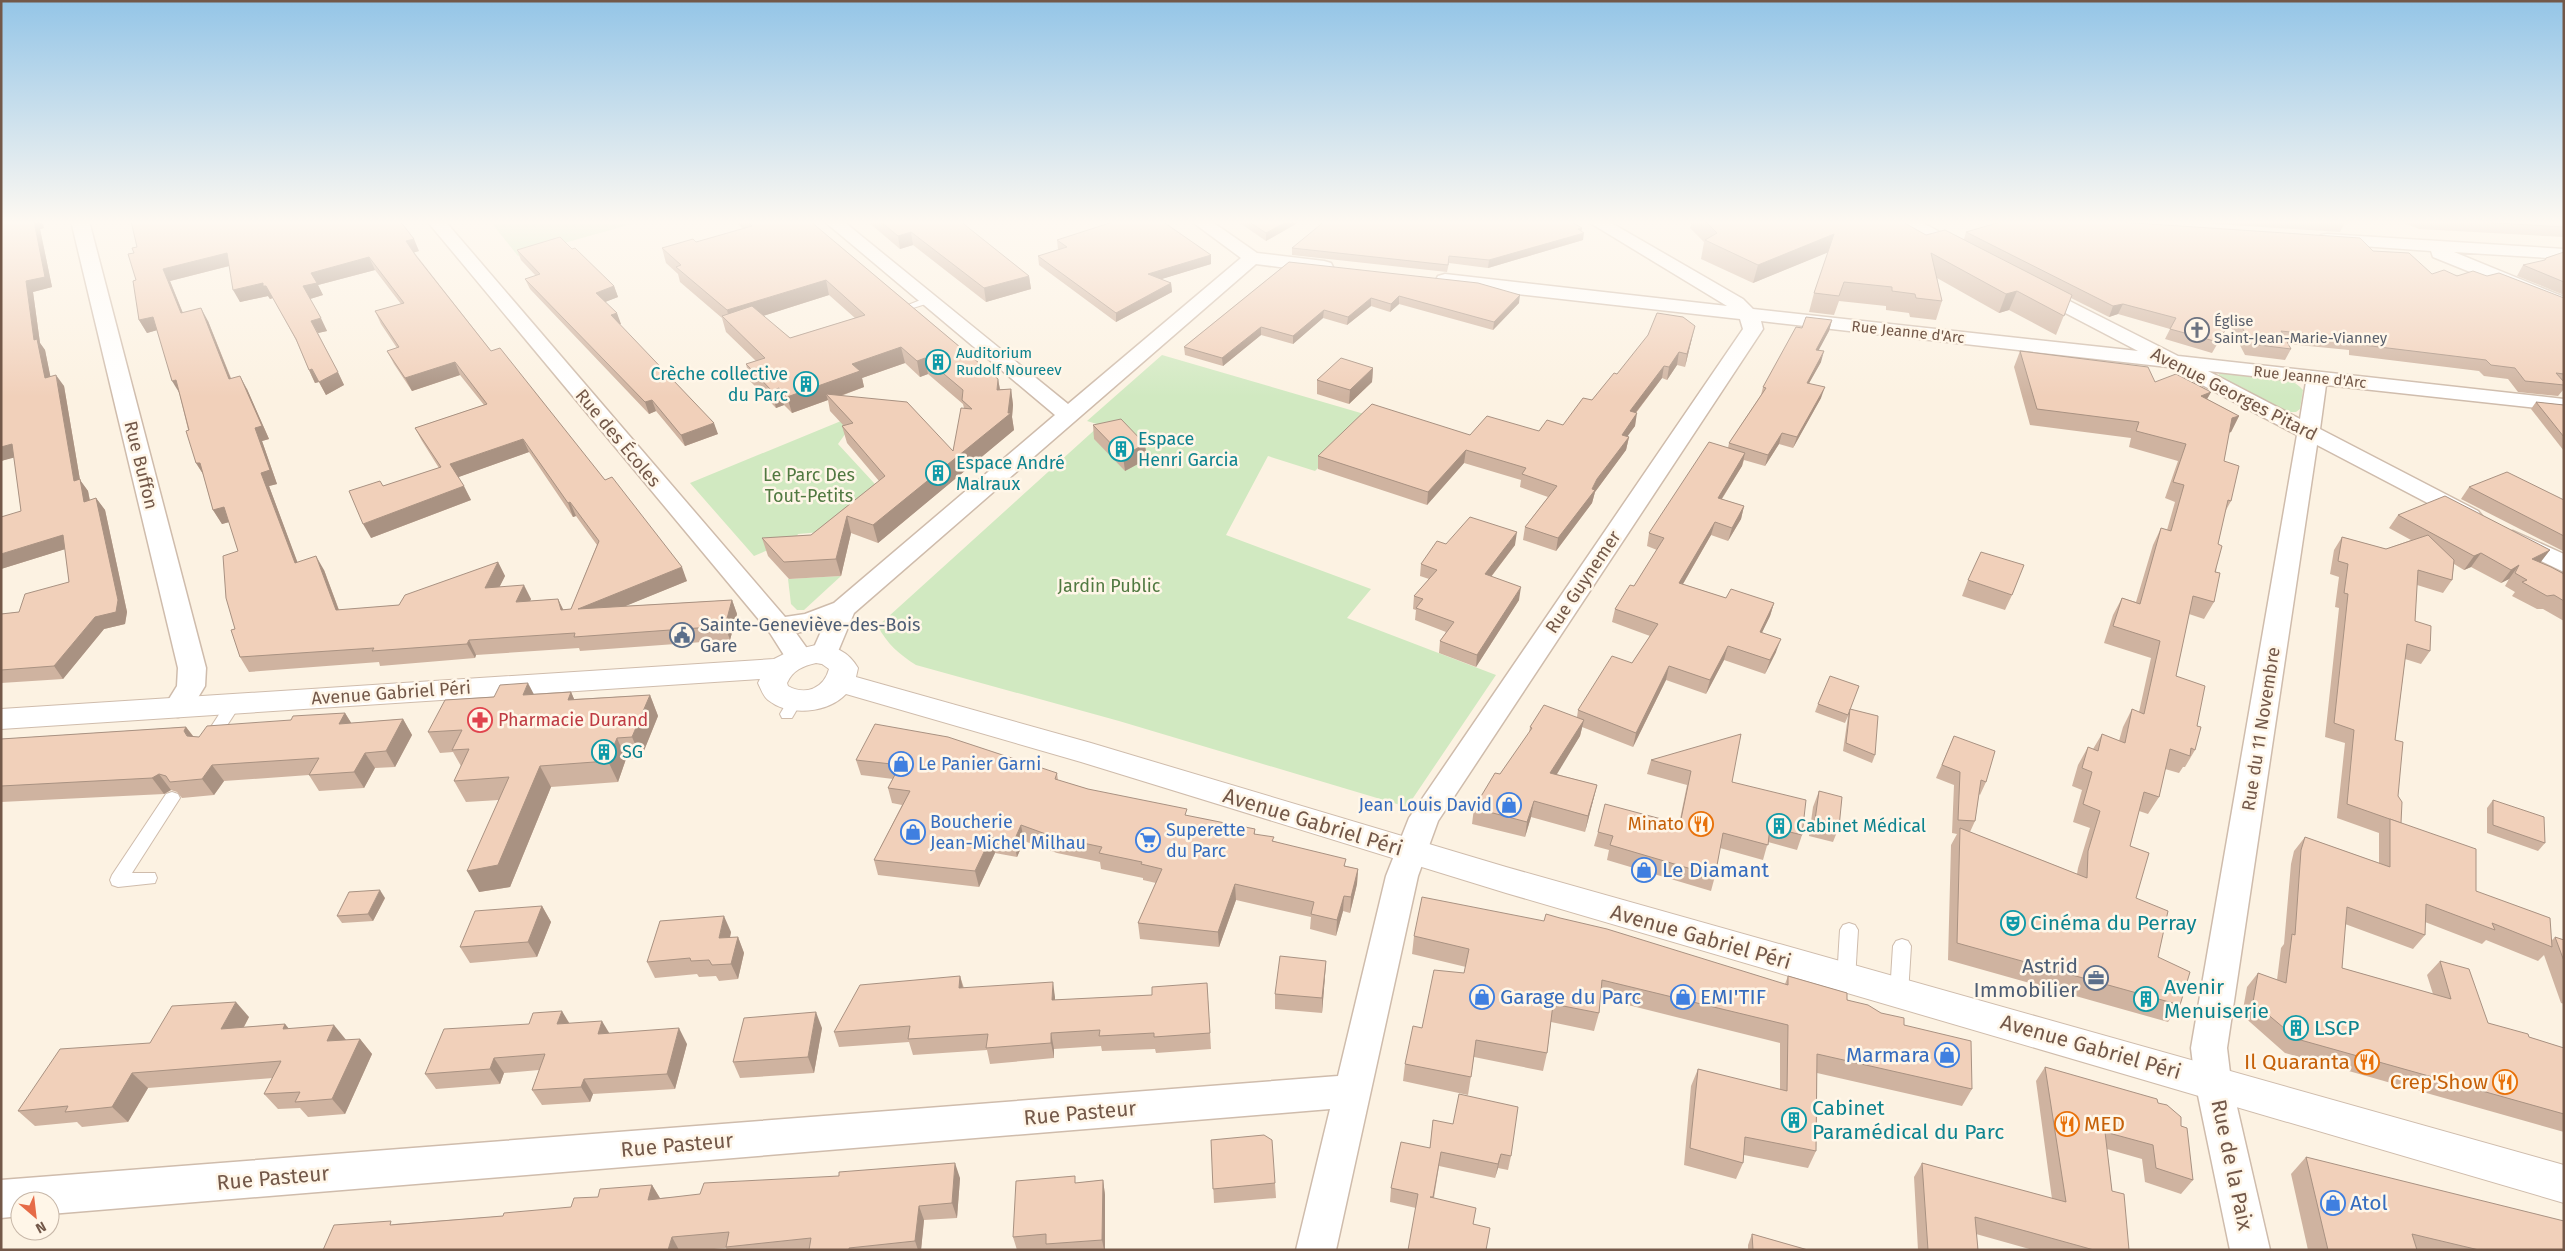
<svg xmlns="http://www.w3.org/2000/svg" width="2565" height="1251" font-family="'Fira Sans',sans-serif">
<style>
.green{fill:#d1e9c1}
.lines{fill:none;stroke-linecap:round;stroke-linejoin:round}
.service-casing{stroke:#cfbcac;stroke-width:2}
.minor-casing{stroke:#cfbcac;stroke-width:3}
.tertiary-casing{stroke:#cfbcac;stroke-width:2}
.service{fill:#fff;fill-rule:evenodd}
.minor{fill:#fff;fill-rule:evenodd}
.tertiary{fill:#fff;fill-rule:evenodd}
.wall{fill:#cfb3a0;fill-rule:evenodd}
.shaded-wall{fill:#a99282}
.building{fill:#f1d0ba;stroke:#a99282;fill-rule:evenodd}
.labels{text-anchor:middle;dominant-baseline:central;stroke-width:5;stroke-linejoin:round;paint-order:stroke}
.far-worship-label{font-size:15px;fill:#5b616d;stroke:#fff6e8;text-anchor:start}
.far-street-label{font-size:15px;fill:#735849;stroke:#fff6e8}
.far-culture-label{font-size:15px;fill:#0d838f;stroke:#fff6e8;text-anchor:start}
.culture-label{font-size:18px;fill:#0d838f;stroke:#fff6e8;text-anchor:start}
.street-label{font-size:18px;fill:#735849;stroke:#fff6e8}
.park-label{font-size:18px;fill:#517941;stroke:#fff6e8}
.service-label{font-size:18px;fill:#4e5e75;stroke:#fff6e8;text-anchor:start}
.health-label{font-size:18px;fill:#be3a42;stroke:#fff6e8;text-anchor:start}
.shop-label{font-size:18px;fill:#366cbe;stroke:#fff6e8;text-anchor:start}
.food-label{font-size:18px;fill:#c56008;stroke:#fff6e8;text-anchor:end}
.near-street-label{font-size:21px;fill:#735849;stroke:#fff6e8}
.near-shop-label{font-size:21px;fill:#366cbe;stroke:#fff6e8;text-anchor:start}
.near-culture-label{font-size:21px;fill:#0d838f;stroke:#fff6e8;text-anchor:start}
.near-service-label{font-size:21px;fill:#4e5e75;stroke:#fff6e8;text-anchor:end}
.near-food-label{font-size:21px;fill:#c56008;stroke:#fff6e8;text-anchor:end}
</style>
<rect width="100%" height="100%" fill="#fcf2e2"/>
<g class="green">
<path d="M490 221H639V222L518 256Z"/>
<path d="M1162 355 1371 416 1315 471 1268 456 1226 535 1371 589 1347 618 1496 675 1407 807 1119 721 916 665C900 655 886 643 878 626L1100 425 1087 421Z"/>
<path d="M2227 372C2249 375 2288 372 2303 390L2300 409 2296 412H2284L2218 378 2219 374Z"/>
<path d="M841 421 848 430 838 444 886 496 843 530 798 534 796 538 754 556 690 483Z"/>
<path d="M841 576 804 610H797L791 604 788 579Z"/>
</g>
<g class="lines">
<defs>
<g id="service">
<path d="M928 297 933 300 932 302 913 308 908 305Z"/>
<path d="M795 696 800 697 802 701 792 718H782L780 714 790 697Z"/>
<path d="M234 698 239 699 241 703 239 707 215 744H205L202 740 205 736 229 699Z"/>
<path d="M172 792 178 794 180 798 132 873H155L157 878 155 883 118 887 112 885 110 880 112 875 166 794Z"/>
<path d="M1849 923 1855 925 1858 930 1855 979 1852 984 1846 987 1840 984 1837 979 1840 930 1843 925Z"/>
<path d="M1902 939 1908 941 1911 946 1908 994 1905 999 1899 1002 1893 999 1890 994 1893 946 1896 941Z"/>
</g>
<g id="minor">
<path d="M71 221H89L206 668 205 686 188 714 178 717 168 714 164 707 177 686 178 668Z"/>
<path d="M427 221H445L785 617 805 614 834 603 1055 415 824 221H843L1068 404 1241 258 1191 221H1211L1257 253 1324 261 1331 263 1333 267 1331 271 1324 273 1256 264 854 613 834 661 824 664 814 661 812 658 809 663 799 666 789 663 770 633ZM823 627 811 654 796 633Z"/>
<path d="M1587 221H1608L1743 299 1753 309 2138 351 2029 294 2027 290 2029 286 2036 284 2178 356 2564 399V411L2326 385 2320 429 2478 511 2482 516 2478 521 2470 523 2462 521 2317 445 2227 1048 2231 1081 2270 1250H2230L2195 1081 2191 1048 2297 435 2168 367 1761 321 1763 329 1438 821 1418 876 1336 1250H1296L1330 1109 50 1214V1201H20V1216L1 1218V1180L1338 1076 1386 876 1409 818 1743 329 1740 319 1445 286 1438 284 1436 280 1438 276 1445 274 1727 306ZM2208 371 2306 382 2300 419Z"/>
<path d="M1897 221H1919L1968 247 1971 251 1968 255H1956Z"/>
<path d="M2327 234 2564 249V259L2454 252 2564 297V310L2433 257 2431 251 2321 243 2318 239 2321 235Z"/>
<path d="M2513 531 2564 554V572L2504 543 2501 538 2504 533Z"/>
</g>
<path id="tertiary" d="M816 645C835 646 848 651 858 668L856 677 1091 743 1506 867 2564 1165V1203L1506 893 1081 762 846 694C828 713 789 717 768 700 763 696 761 689 758 683L760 679 1 729V709L774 659 790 651ZM816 663 822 664 829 669C824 688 806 696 788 686L787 683C793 670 803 666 816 663Z"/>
</defs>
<use href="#service" class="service-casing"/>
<use href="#minor" class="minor-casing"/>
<use href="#tertiary" class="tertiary-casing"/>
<use href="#service" class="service"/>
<use href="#minor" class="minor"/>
<use href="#tertiary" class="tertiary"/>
</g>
<g class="wall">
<path d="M1 221 44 228 40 229 52 287 33 292 40 343 45 350 50 376 64 386 80 480 88 491 90 500 96 498 105 510 127 612 125 624 104 629 63 679 1 683V614L19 612 69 582 65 549 1 569 21 511 14 457 1 461Z"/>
<path d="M735 221H810L998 379 1000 389H1011L1013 405 1012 417 1014 430 878 543 851 533 841 576 789 579 768 556 762 538 811 535 879 481 847 443 842 426H844L830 411 828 400 792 413 784 405 776 408 750 381 746 364 756 361 726 332 722 318 680 282 678 274 666 263 662 248 696 242 743 229ZM829 295 855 318 790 338 763 316ZM905 363 920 377 928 374 963 404 964 408 953 451 841 396 864 387 862 378Z"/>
<path d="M867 221H960L1029 276 1031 289 986 302 913 245 900 249Z"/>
<path d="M1237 221H1301L1266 241Z"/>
<path d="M1692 221H1901L1926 235 1964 239 1966 232 2373 251 2432 274 2487 276 2564 298V389L2558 396 2518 392 2508 379 2484 376 2479 371 2349 355V350L2288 344 2291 349 2285 360 2245 355 2229 324 2212 353 2165 339 2170 329 2118 314 2109 317 2071 298 2056 335 2009 310 1999 313 1937 278 1942 301 1936 320 1910 317 1909 313 1886 310V306L1839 301 1834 315 1809 312 1814 293 1828 252 1753 283 1701 259 1704 242 1690 228Z"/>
<path d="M2170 221H2344L2345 222 2340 232Z"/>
<path d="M2399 221H2564V237L2419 229Z"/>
<path d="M1582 228 1581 231 1583 240 1488 268 1449 263 1447 272 1292 255V248Z"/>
<path d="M1057 240 1211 255V264L1161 279 1171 283 1172 292 1116 322 1039 265 1038 256 1059 250 1058 249Z"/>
<path d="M137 247 419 251 414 252 491 351 605 480 687 581 625 606 732 600 737 614 730 640 580 651 579 648 476 655 475 658 380 666 379 662 249 672 240 657 235 629 238 551 229 522 222 524 213 510 203 474 196 463 179 392 157 330 147 333 139 320 134 253ZM229 266 240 302 268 296 270 299 273 298 297 342 309 370 315 383 319 382 326 395 344 385 318 333 327 331 310 299 323 295 318 285 375 270 401 304 375 311 381 324 397 348 387 351 394 364 412 391 460 375 484 405 415 428 422 441 439 468 383 486 371 538 471 500 458 477 529 452 573 517 576 516 597 545 571 609 563 610 558 599 530 601 531 599 499 587 505 576 498 562 399 605 339 610 324 570 297 562 269 486 277 484 262 441 269 439 247 389 231 378 208 321 183 313 170 281Z"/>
<path d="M572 249 614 286 618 297 605 302 621 324H619L718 434 685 446 656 411 649 414 530 289 525 279 536 276 521 260 517 250Z"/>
<path d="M2564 252V295L2517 276 2523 265 2544 261 2546 258Z"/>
<path d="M1289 262 1519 303 1493 330 1399 304 1390 312 1371 306 1347 325 1323 318 1293 344 1261 335 1223 366 1185 355 1184 347Z"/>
<path d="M1832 320 1829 331 1818 350 1821 362 1809 383 1821 398 1793 448 1779 444 1765 466 1744 460 1742 466 1722 499 1744 506 1741 519 1728 541 1711 535 1683 584 1726 598 1774 603 1770 616 1762 632 1776 652 1765 674 1724 660 1706 694 1666 680 1633 747 1582 727 1580 736 1556 774 1597 785 1585 832 1531 817 1525 837 1472 824 1474 808 1500 774 1529 733 1530 727 1577 717 1578 710 1632 663 1650 636 1612 622 1615 609 1634 586 1657 550 1647 546 1649 533 1728 448 1729 443 1761 395 1763 387 1802 328Z"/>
<path d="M1692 338 1685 367 1677 365 1667 380 1662 378 1636 413 1635 426 1627 436 1629 437 1626 450 1595 492 1592 503 1556 551 1523 540 1525 527 1548 497 1520 487 1521 480 1464 463 1427 505 1318 469V456L1470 435 1539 431 1563 425 1592 400 1617 374Z"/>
<path d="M2020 351 2155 382 2211 392 2207 399 2239 416 2231 432 2229 433 2224 461 2231 501 2225 512 2218 544 2214 602 2204 619 2189 614 2176 676 2197 726 2195 750 2185 767H2183L2179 773 2165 769 2159 797 2148 814 2139 811 2130 846 2136 898 2158 957 2180 1005 2168 1022 1948 960 1951 845 1957 834 1952 833 1954 785 1936 778 1954 736 1986 782 1980 795 1979 794 1975 821 1970 832 2077 874 2078 868 2090 828 2073 822 2082 790 2072 786 2078 765 2088 747 2093 749 2102 734 2119 741 2123 727 2132 709 2139 712 2151 658 2104 643 2113 615 2122 598 2136 602 2153 545 2161 528 2167 530 2175 502 2165 498 2178 461 2129 447 2131 438 2030 425 2014 367Z"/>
<path d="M1373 368 1372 382 1349 404 1317 394V380Z"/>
<path d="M2536 402 2564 405V451L2531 409Z"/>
<path d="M1093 425 1147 459 1125 471 1094 439Z"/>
<path d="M2469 487 2564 500V551H2563L2461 499Z"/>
<path d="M2398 515 2550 550 2540 562 2564 574V621L2543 609H2537L2512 596 2515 592 2505 586 2509 579 2501 583 2471 567 2464 570 2454 564 2452 580 2443 593 2417 585 2415 621 2430 651 2421 664 2405 659 2395 740 2398 796 2401 823 2476 891 2552 940 2555 937 2564 940V1004L2561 1003 2544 955 2538 961 2486 940 2482 944 2425 922V935L2413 949 2345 924 2342 968 2433 994 2427 975 2440 961 2488 1023 2529 1037 2564 1048V1132L2285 1053 2242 1015 2247 987 2258 973 2277 980 2281 948 2284 944 2291 864 2294 851 2305 837 2379 863V833L2337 818 2345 743 2325 737 2339 608 2335 607 2339 577 2330 574 2334 550 2342 537 2386 549 2411 540 2389 528Z"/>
<path d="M1446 544 1515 545 1491 577 1519 600 1476 667 1439 653 1440 641 1446 632 1415 620 1416 610 1413 609 1414 596 1429 579 1420 576 1421 564Z"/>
<path d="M1968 580 2012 595 2005 610 1962 596Z"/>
<path d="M571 692 574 699 650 695 658 716 641 758 626 759 618 782 551 787 510 887 479 892 499 800 466 802 454 781 461 766 453 752 440 753 428 732 534 695Z"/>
<path d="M1818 704 1850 709 1875 755 1872 763 1843 751 1848 716 1845 723 1815 712Z"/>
<path d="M345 713 351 723 403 719 412 735 395 767 375 768 364 788 319 791 309 775 224 781 214 795 182 798 177 792 171 790 164 794 1 802V739L186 727 194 737H199L291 720Z"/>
<path d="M856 760 1057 773 1058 780 1088 789 1188 816 1255 829V834L1274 841 1346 866 1358 869 1357 884 1350 913 1343 911 1336 936 1310 929 1311 917 1236 900 1219 947 1140 939 1138 923 1156 883 1143 880V878L1101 869 1100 862 1057 853 1024 841 1017 857 995 853 979 887 878 875 874 860 902 805 892 803 888 788 893 779 861 775Z"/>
<path d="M1651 760 1732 782 1802 835 1797 850 1768 842 1763 860 1720 848 1715 876 1711 891 1607 860 1609 850 1594 846 1598 832 1679 824 1687 785 1647 774Z"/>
<path d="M1819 791 1839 827 1833 842 1809 836 1813 807Z"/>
<path d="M2493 800 2545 843 2538 851 2487 833V808Z"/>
<path d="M385 898 373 921 342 923 337 916Z"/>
<path d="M542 906 551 922 537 957 470 963 460 947Z"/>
<path d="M731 932 730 938 738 937 744 953 738 979 719 981 716 976 699 977 697 974 655 978 647 962Z"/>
<path d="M1414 936 1785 984 1788 976 1881 1013 1904 1025 1972 1089 1962 1106 1817 1073 1816 1151 1808 1168 1744 1155 1743 1163 1736 1179 1684 1165 1691 1086 1698 1069 1780 1090V1043L1600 998 1599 1013 1594 1031 1551 1022 1547 1053 1543 1071 1474 1057 1468 1095 1403 1081 1405 1064 1422 1028 1464 973 1466 967 1412 954Z"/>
<path d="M1326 961 1325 976 1322 1013 1275 1009V994Z"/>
<path d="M960 976 964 988 1055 997V1000L1152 995 1207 983 1211 1049 1156 1053 1155 1049 1102 1051 1101 1046 1054 1049V1058L990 1064 987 1050 913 1055 909 1042 839 1047 834 1032Z"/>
<path d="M249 1017 244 1027 285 1024 289 1029 346 1040 360 1039 372 1054 345 1114 308 1117 300 1108 278 1109 264 1094 273 1078 148 1088 128 1122 82 1127 77 1122 35 1126 18 1111 150 1043Z"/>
<path d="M569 1023 609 1033 687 1044 675 1089 593 1094 590 1102 542 1105 532 1090 539 1070 504 1073 500 1084 436 1089 425 1074Z"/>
<path d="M822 1028 814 1073 740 1078 733 1062Z"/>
<path d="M2045 1067 2158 1103 2181 1126 2193 1180 2181 1194 2145 1182 2142 1159 2107 1149 2112 1191 2129 1250H2033L1976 1234 1978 1250H1918L1914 1177 1922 1163 2052 1199 2036 1081Z"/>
<path d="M1433 1120 1511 1156 1508 1170 1498 1168 1495 1178 1439 1166 1434 1198 1473 1224 1416 1208 1390 1202 1391 1188 1430 1148Z"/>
<path d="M1211 1140 1275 1183 1276 1198 1214 1203Z"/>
<path d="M2306 1157 2564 1250H2308L2291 1174Z"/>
<path d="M960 1178 957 1218 924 1220 921 1250H727L726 1248 702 1250H323L394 1224 503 1216 571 1207 598 1197 652 1185 660 1198Z"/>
<path d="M1103 1180 1105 1195V1250H1047V1249L1032 1250H1017L1013 1237 1076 1183Z"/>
<path d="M1752 1234 1808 1250H1748V1245Z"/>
</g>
<g class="shaded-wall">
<path d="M34 221H42L44 228 40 229 52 287 33 292 40 343 45 350 53 389 45 378 34 340 26 281Z"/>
<path d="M1288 221H1301L1266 241V233Z"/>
<path d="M1582 228 1581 234 1584 233 1583 240 1488 268 1489 260Z"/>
<path d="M911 232 913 245 900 249 898 236Z"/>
<path d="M1834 234 1829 252 1753 283 1758 265Z"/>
<path d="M414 239 419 251 412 253 406 241Z"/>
<path d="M227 253 233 265 170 281 188 326 181 313 163 269Z"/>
<path d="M1211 255V264L1149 283 1148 274Z"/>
<path d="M369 257 375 270 318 285 323 295 310 299 303 286 311 273Z"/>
<path d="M1029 276 1031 289 986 302 984 288Z"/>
<path d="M826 280 829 295 731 326 727 310Z"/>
<path d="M263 283 266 286 273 298 270 299 268 296 240 302 233 290Z"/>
<path d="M1171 283 1172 292 1116 322V313Z"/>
<path d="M614 286 618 297 600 304 596 293Z"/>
<path d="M2017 291 2009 310 1999 313 2006 294Z"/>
<path d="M1520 295 1519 303 1493 330 1494 322Z"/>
<path d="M1399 296V304L1390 312 1391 304Z"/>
<path d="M1371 298V306L1347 325 1348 317Z"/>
<path d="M2123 304 2118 314 2109 317 2113 306Z"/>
<path d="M201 308 208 321 236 392 229 379Z"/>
<path d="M1324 310 1323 318 1293 344V336Z"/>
<path d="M617 313 621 324 614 326 611 315Z"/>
<path d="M153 317 161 329 147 333 139 320Z"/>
<path d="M321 318 327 331 318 333 311 321Z"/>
<path d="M1832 320 1829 331 1813 361 1816 350Z"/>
<path d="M1695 326 1692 338 1685 367 1687 354Z"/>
<path d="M1261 327V335L1223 366 1222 358Z"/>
<path d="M901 347 905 363 862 378 864 387 831 399 826 394 828 400 792 413 787 397 852 364Z"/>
<path d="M1824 351 1821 362 1803 394 1807 383Z"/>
<path d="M1679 352 1677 365 1667 380 1669 367Z"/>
<path d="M925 358 928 374 920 377 917 361Z"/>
<path d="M455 362 460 375 412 391 405 378Z"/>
<path d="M1664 366 1662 378 1627 424 1630 411Z"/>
<path d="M1373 368 1372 382 1349 404 1350 390Z"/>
<path d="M312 369 319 382 315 383 309 370Z"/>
<path d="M338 372 344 385 326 395 319 382Z"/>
<path d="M56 375 64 386 80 480 88 491 92 514 84 502 74 481Z"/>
<path d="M240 376 247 389 269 439 262 441 277 484 269 486 303 577 295 563 261 473 255 428Z"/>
<path d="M998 379 1001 396 997 390Z"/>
<path d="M176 380 180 394 172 381Z"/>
<path d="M1825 387 1821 398 1793 448 1797 437Z"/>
<path d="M779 388 784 405 776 408 772 391Z"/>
<path d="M1011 389 1013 405 1012 417 1014 430 878 543 873 525 1008 413Z"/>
<path d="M2211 392 2202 408 2201 396Z"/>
<path d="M652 400 656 411 649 414 645 402Z"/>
<path d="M1637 413 1635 426 1619 448 1622 435Z"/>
<path d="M2239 416 2231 432 2224 434 2232 418Z"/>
<path d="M714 423 718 434 685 446 681 435Z"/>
<path d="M1782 433 1779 444 1765 466 1768 455Z"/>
<path d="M1629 437 1626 450 1595 492 1592 503 1556 551 1558 538 1592 489 1597 479Z"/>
<path d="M523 439 529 452 456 478 450 464Z"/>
<path d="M12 444 20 456 1 461V447Z"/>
<path d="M1145 444 1147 459 1125 471 1123 456Z"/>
<path d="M1466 450 1464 463 1427 505 1428 492Z"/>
<path d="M1745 453 1742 466 1714 511 1718 498Z"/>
<path d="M196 463H200L205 477Z"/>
<path d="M464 486 471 500 371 538 363 524Z"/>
<path d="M96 498 105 510 127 612 125 624 104 629 63 679 54 666 95 617Z"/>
<path d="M570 502 576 516 573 517 568 503Z"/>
<path d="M1744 506 1741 519 1728 541 1732 528Z"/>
<path d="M224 507 233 521 222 524 213 510Z"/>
<path d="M847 516 851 533 841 576 836 559Z"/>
<path d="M1715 522 1711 535 1676 596 1679 583Z"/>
<path d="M1517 532 1515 545 1483 587 1485 574Z"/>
<path d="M63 535 72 547 1 569V554Z"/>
<path d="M2550 550 2540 563 2532 559Z"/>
<path d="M2481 553 2471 567 2464 570 2474 556Z"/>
<path d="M316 556 324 570 344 624 336 610Z"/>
<path d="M498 562 505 576 492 602 485 588Z"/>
<path d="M2519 565 2509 579 2501 583 2511 570Z"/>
<path d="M682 567 687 581 584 623 578 609Z"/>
<path d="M524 585 531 599 523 616 516 602Z"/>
<path d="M1521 587 1519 600 1476 667 1477 655Z"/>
<path d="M558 599 565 613 561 610Z"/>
<path d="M732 600 737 614 730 640 725 626Z"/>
<path d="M1774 603 1770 616 1756 645 1760 632Z"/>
<path d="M1781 639 1776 652 1765 674 1770 660Z"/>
<path d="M469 640 476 655 475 658 467 644Z"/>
<path d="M1728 646 1724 660 1706 694 1710 680Z"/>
<path d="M1669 666 1666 680 1633 747 1636 733Z"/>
<path d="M528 683 539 704 523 695Z"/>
<path d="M571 692 580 713 568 700Z"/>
<path d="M650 695 658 716 641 758 632 737Z"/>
<path d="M345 713 355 729 339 724Z"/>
<path d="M403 719 412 735 395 767 386 751Z"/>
<path d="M1584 720 1580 736 1548 789 1550 773Z"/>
<path d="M186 727 198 743 195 747 184 731Z"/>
<path d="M617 738 626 759 618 782 608 761Z"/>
<path d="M365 753 375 768 364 788 354 772Z"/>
<path d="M212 765 224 781 214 795 202 779Z"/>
<path d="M540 766 551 787 510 887 479 892 467 871Z"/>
<path d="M159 774 171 790 164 794 152 778Z"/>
<path d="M1597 785 1593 801 1585 832 1588 816Z"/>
<path d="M1534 801 1531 817 1525 837 1527 822Z"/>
<path d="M1021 825 1024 841 1017 857 1014 841Z"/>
<path d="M991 837 995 853 979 887 975 871Z"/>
<path d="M1358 869 1357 884 1350 913 1351 897Z"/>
<path d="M1235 884 1236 900 1219 947 1218 932Z"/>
<path d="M380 890 385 898 373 921 368 914Z"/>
<path d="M1344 896 1343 911 1336 936 1337 920Z"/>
<path d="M542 906 551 922 537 957 528 942Z"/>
<path d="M724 916 731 932 726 954 719 938Z"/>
<path d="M738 937 744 953 738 979 731 964Z"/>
<path d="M1326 961 1325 976 1322 1013V998Z"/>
<path d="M960 976 964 992 959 988Z"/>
<path d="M1053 982 1055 997V1015L1052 1000Z"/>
<path d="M236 1002 249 1017 234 1045 221 1029Z"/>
<path d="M562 1011 571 1026 557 1024Z"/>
<path d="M816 1012 822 1028 814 1073 808 1057Z"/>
<path d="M602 1021 611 1036 598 1034Z"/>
<path d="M285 1024 298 1040 283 1029Z"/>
<path d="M334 1025 347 1041H327Z"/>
<path d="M679 1028 687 1044 675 1089 667 1074Z"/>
<path d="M1051 1033 1054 1049V1058L1051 1043Z"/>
<path d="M360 1039 372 1054 345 1114 332 1099Z"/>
<path d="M494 1058 504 1073 500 1084 490 1069Z"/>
<path d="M132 1073 148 1088 128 1122 112 1107Z"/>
<path d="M584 1079 593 1094 590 1102 581 1087Z"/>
<path d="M1501 1154 1498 1168 1495 1178 1498 1164Z"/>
<path d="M955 1163 960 1178 957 1218 952 1203Z"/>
<path d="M1103 1180 1105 1195V1250H1104L1102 1240Z"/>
<path d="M652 1185 661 1200H648Z"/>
<path d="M919 1206 924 1220 921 1250H918L915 1241Z"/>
<path d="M672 1237 679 1250H668Z"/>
</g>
<g class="building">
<path d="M1 221H34L45 277 26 281 34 340 37 339 45 378 56 375 74 481 80 479 84 502 96 498 118 600 116 612 95 617 54 666 1 670V614L19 612 25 594 69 582 63 535 1 554V517L21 511 12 444 1 447Z"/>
<path d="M131 221H400L414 239 406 241 416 256 491 351 500 348 605 480 612 477 682 567 578 609 732 600 725 626 574 637 575 633 469 640 467 644 372 651 374 648 240 657 231 630 235 629 226 598 223 556 238 551 224 507 213 510 200 463H196L186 431 189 430 176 380 172 381 153 317 139 320 133 281 136 280 128 254 134 253 132 248 137 247ZM227 253 233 290 263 283V286H266L296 339 309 370 312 369 319 382 338 372 311 321 321 318 303 286 317 283 311 273 369 257 404 303 375 311 399 347 387 351 405 378 455 362 487 404 415 428 441 467 383 486 380 481 349 491 363 524 464 486 450 464 523 439 568 503 570 502 599 541 571 609 561 610 558 599 516 602 524 585 485 588 498 562 405 595 399 605 336 610 316 556 295 563 261 473 270 470 255 428 262 426 240 376 229 379 201 308 181 313 163 269Z"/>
<path d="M747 221H810L998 379 997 390 1011 389 1008 413H1011L873 525 847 516 836 559 784 562 762 538 811 535 885 476 842 426 853 423 826 394 907 402 953 451 961 408 972 409 962 400 963 390 925 358 917 361 901 347 852 364 860 371 787 397 779 388 772 391 746 364 765 358 722 316 752 306 790 338 865 315 826 280 727 310 676 267 681 265 662 248 693 239 696 242 752 226Z"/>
<path d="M880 221H960L1029 276 984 288 911 232 898 236Z"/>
<path d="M1116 221H1162L1211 255 1148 274 1171 283 1116 313 1038 256 1067 247 1057 240Z"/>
<path d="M1248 221H1288L1266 233Z"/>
<path d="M1325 221H1570L1582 228 1578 229 1584 233 1489 260 1449 256 1448 265 1292 248Z"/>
<path d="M1705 221H1901L1926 235 1945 230 2072 295 2064 316 2017 291 2006 294 1931 253 1942 301 1916 298 1915 294 1892 291V287L1844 282 1839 296 1814 293 1834 234 1758 265 1705 240 1717 233Z"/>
<path d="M2004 221H2105L2360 238 2373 251 2409 253 2432 274 2444 270 2457 276 2473 271 2487 276 2499 273 2564 298V374L2556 373 2564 382V385L2525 381 2515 368 2491 365 2486 360 2355 344V339L2281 331 2291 349 2251 344 2235 314 2218 342 2170 329 2176 318 2123 304 2113 306 1966 232Z"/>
<path d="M2464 221H2564V227Z"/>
<path d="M560 237 572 249 575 248 614 286 596 293 617 313 611 315 714 423 681 435 652 400 645 402 525 279 540 274 517 250Z"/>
<path d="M2564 252V282L2523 265 2545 260 2546 258Z"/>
<path d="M1289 262 1478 283 1520 295 1494 322 1399 296 1391 304 1371 298 1348 317 1324 310 1293 336 1261 327 1222 358 1184 347Z"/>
<path d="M1657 313 1683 317 1695 326 1687 354 1679 352 1669 367 1664 366 1630 411 1637 413 1622 435 1629 437 1597 479 1592 489 1595 490 1558 538 1525 527 1557 486 1522 474 1526 468 1466 450 1428 492 1318 456 1372 404 1470 435 1487 416 1539 431 1547 420 1563 425 1583 398 1592 400 1614 373 1617 374 1648 335Z"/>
<path d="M1806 317 1832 320 1816 350 1824 351 1807 383 1825 387 1797 437 1782 433 1768 455 1729 443 1766 388 1763 387 1796 327 1802 328Z"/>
<path d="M2020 351 2148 367 2155 382 2176 374 2211 392 2201 396 2239 416 2232 418 2224 461 2239 466 2231 501 2228 500 2218 544 2222 546 2215 572 2220 573 2214 602 2193 596 2176 676 2205 686 2197 726 2201 727 2195 750 2191 748 2190 756 2170 749 2159 797 2144 792 2130 846 2149 853 2136 898 2168 911 2158 957 2190 972 2180 1005 1957 943 1960 828 2087 878 2088 851 2100 811 2083 804 2092 772 2082 768 2088 747 2098 751 2102 734 2125 743 2132 709 2144 714 2160 641 2113 626 2122 598 2140 604 2161 528 2171 531 2184 485 2173 482 2186 444 2136 431 2139 422 2037 409Z"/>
<path d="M1341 358 1373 368 1350 390 1317 380Z"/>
<path d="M2536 402 2564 405V437Z"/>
<path d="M1121 419 1145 444 1123 456 1093 425Z"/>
<path d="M1709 442 1745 453 1718 498 1744 506 1732 528 1715 522 1679 583 1726 598 1731 589 1774 603 1760 632 1781 639 1770 660 1728 646 1710 680 1669 666 1636 733 1578 710 1612 656 1632 663 1658 624 1615 609 1630 585 1634 586 1664 538 1649 533Z"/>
<path d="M2507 472 2564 500V536L2469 487Z"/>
<path d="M2445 496 2550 550 2532 559 2551 567 2564 574V601L2554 595 2547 596 2522 582 2527 580 2515 573 2519 565 2511 570 2481 553 2474 556 2398 515Z"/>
<path d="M1470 517 1517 532 1485 574 1521 587 1477 655 1440 641 1454 622 1416 608 1423 599 1414 596 1437 570 1421 564 1437 541 1446 544Z"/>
<path d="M2428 535 2454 560 2452 580 2418 570 2415 621 2431 626 2430 651 2407 644 2395 740 2403 742 2398 796 2402 802 2401 823 2347 804 2354 730 2334 723 2348 594 2344 593 2348 564 2338 561 2342 537 2386 549Z"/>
<path d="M1981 552 2024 565 2012 595 1968 580Z"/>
<path d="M1830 676 1859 686 1848 715 1818 704Z"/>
<path d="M528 683 523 695 571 692 568 700 650 695 632 737 617 738 608 761 540 766 498 865 467 871 509 777 454 781 469 749 452 750 462 730 428 732 445 700 494 697 500 685Z"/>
<path d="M1544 705 1584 720 1550 773 1597 785 1588 816 1534 801 1527 822 1474 808 1495 773 1500 774 1532 728 1530 727Z"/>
<path d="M1850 709 1878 716 1875 755 1846 743Z"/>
<path d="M345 713 339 724 403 719 386 751 365 753 354 772 309 775 319 758 212 765 202 779 170 782 166 776 159 774 152 778 1 786V739L186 727 184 731 187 736 199 737 207 726 291 720 293 716Z"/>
<path d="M875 724 948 737 1057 773 1055 779 1088 789 1187 809 1185 815 1255 829 1254 834 1274 837 1272 841 1346 859 1344 866 1358 869 1351 897 1344 896 1337 920 1311 914 1314 902 1235 884 1218 932 1138 923 1162 869 1141 864 1142 862 1099 853 1102 847 1054 837 1021 825 1014 841 991 837 975 871 874 860 910 791 888 788 900 765 856 760Z"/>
<path d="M1741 734 1732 782 1806 800 1802 835 1770 827 1768 845 1723 833 1715 876 1610 845 1613 836 1598 832 1605 804 1680 824 1691 771 1651 760Z"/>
<path d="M1954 736 1995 751 1986 782 1981 780 1975 821 1958 820 1960 772 1942 765Z"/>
<path d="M1819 791 1842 797 1839 827 1815 820Z"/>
<path d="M2493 800 2544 817 2545 843 2493 825Z"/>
<path d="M2390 819 2476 849V891L2550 918 2552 947 2492 923 2495 930 2426 904 2425 935 2347 907 2342 968 2451 999 2440 961 2469 969 2488 1023 2528 1034 2529 1037 2564 1048V1114L2297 1039 2253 1002 2258 973 2286 983 2292 934 2295 935 2301 850 2305 837 2390 867Z"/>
<path d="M380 890 368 914 337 916 349 892Z"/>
<path d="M1422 897 1544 921 1546 914 1560 918 1607 929 1788 985V976L1847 993V1000L1868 1005 1881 1013 1904 1018V1025L1971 1041 1972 1089 1817 1054 1816 1151 1745 1137 1743 1163 1690 1148 1698 1069 1787 1091 1788 1025 1602 980 1599 1013 1553 1004 1547 1053 1476 1040 1471 1077 1405 1064 1413 1026 1422 1028 1434 970 1464 973 1469 949 1414 936Z"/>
<path d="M542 906 528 942 460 947 475 911Z"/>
<path d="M724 916 719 938 738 937 731 964 712 965 709 960 691 961 690 958 647 962 660 921Z"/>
<path d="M2555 937 2564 940V961Z"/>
<path d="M1280 956 1326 961 1322 998 1275 994Z"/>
<path d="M960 976 959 988 1053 982 1052 1000 1152 995V987L1207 983 1210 1033 1154 1037V1033L1099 1036 1100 1030 1051 1033V1043L986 1048 988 1034 908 1039 910 1026 834 1032 860 985Z"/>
<path d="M236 1002 221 1029 285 1024 283 1029 334 1025 327 1041 360 1039 332 1099 295 1102 300 1092 264 1094 281 1061 132 1073 112 1107 65 1112 68 1106 18 1111 60 1049 150 1043 172 1006Z"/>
<path d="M562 1011 557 1024 602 1021 598 1034 679 1028 667 1074 584 1079 581 1087 532 1090 545 1054 494 1058 490 1069 425 1074 444 1029 529 1024 533 1013Z"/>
<path d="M816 1012 808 1057 733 1062 744 1018Z"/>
<path d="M2045 1067 2157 1099 2158 1103 2167 1105 2181 1117V1126L2187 1128 2193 1180 2156 1168 2153 1145 2105 1132 2112 1191 2124 1194 2129 1250H2094L1975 1217 1978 1250H1928L1922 1163 2066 1202Z"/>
<path d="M1459 1094 1518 1107 1511 1156 1501 1154 1498 1164 1441 1152 1433 1197H1430L1476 1208 1473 1224 1490 1228 1486 1250H1408L1418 1194 1391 1188 1401 1142 1430 1148 1433 1120 1453 1124Z"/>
<path d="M1264 1135 1272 1140 1275 1183 1213 1189 1211 1140Z"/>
<path d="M2306 1157 2564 1221V1250H2479L2412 1234 2417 1250H2328Z"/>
<path d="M955 1163 952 1203 919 1206 915 1241 849 1248V1250H809L811 1238 726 1247 729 1232 672 1237 668 1250H323L334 1225 391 1221 390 1225 503 1216 504 1213 571 1207 574 1198 598 1197 600 1189 652 1185 648 1200 700 1194 704 1183 839 1176V1172Z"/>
<path d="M1075 1176V1183L1103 1180 1102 1240 1046 1244V1234L1013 1237 1016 1181Z"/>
<path d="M1752 1234 1808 1250H1753Z"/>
</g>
<linearGradient id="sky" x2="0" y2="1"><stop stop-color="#94c5e7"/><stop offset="0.56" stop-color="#fef9f2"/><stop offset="1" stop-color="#fef9f2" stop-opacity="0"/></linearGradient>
<rect width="2565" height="397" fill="url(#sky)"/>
<defs>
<symbol id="church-ring" viewBox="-11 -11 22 22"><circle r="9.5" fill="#fff6e8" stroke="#6b7280" stroke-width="1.5"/><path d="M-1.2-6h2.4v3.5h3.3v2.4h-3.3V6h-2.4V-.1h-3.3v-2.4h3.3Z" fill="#6b7280"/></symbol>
<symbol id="building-ring" viewBox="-11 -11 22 22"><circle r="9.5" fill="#fff6e8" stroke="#0f9aa8" stroke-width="1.5"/><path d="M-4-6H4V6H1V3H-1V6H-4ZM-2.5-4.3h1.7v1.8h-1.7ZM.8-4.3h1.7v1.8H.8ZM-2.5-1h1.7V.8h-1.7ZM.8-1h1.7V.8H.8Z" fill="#0f9aa8"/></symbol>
<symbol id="civic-ring" viewBox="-11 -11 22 22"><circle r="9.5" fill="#fff6e8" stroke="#5c6f8a" stroke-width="1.5"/><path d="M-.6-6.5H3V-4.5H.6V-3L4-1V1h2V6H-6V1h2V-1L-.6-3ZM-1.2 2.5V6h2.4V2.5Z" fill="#5c6f8a"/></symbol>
<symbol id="pharmacy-ring" viewBox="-11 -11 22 22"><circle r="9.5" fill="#fff6e8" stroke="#e0444e" stroke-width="1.5"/><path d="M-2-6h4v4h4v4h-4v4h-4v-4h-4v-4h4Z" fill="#e0444e"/></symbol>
<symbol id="shop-ring" viewBox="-11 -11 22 22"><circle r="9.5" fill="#fff6e8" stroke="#3f7fe0" stroke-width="1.5"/><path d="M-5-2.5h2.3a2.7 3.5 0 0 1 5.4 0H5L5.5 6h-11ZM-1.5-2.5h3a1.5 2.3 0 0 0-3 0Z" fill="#3f7fe0"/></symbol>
<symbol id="restaurant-ring" viewBox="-11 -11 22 22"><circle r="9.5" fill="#fff6e8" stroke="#e8710a" stroke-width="1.5"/><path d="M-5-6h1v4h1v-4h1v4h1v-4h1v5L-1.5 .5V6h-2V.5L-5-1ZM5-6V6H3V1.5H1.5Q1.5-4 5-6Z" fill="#e8710a"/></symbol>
<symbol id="supermarket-ring" viewBox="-11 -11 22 22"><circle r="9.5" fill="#fff6e8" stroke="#3f7fe0" stroke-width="1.5"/><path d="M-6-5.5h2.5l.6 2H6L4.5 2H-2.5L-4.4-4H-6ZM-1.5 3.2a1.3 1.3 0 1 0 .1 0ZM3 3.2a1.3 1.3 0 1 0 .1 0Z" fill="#3f7fe0"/></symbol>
<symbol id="theatre-ring" viewBox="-11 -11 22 22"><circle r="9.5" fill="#fff6e8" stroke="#0f9aa8" stroke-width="1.5"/><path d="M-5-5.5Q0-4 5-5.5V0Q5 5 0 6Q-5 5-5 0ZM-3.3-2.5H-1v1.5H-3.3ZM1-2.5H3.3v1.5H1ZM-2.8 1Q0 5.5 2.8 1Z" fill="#0f9aa8"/></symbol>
<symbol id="office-ring" viewBox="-11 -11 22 22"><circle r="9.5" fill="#fff6e8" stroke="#5c6f8a" stroke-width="1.5"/><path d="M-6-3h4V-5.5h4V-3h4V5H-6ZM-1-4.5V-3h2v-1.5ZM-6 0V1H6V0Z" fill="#5c6f8a"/></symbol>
</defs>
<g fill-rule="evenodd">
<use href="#church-ring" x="2183" y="316" width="28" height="28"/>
<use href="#building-ring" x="924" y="348" width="28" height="28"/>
<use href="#building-ring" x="792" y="370" width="28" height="28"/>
<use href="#building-ring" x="1107" y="435" width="28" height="28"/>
<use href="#building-ring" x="924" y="459" width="28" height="28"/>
<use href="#civic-ring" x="668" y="621" width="28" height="28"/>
<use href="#pharmacy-ring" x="466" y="706" width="28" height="28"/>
<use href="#building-ring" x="590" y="738" width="28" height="28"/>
<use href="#shop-ring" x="887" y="750" width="28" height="28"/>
<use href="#shop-ring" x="1495" y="791" width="28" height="28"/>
<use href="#restaurant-ring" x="1687" y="810" width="28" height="28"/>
<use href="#building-ring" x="1765" y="812" width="28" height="28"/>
<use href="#shop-ring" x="899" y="818" width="28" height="28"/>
<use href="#supermarket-ring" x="1134" y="826" width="28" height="28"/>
<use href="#shop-ring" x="1630" y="856" width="28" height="28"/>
<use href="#theatre-ring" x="1999" y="909" width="28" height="28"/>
<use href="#office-ring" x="2082" y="964" width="28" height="28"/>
<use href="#shop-ring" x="1468" y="983" width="28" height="28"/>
<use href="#shop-ring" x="1669" y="983" width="28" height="28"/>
<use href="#building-ring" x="2132" y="985" width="28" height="28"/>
<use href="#building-ring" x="2282" y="1014" width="28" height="28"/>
<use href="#shop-ring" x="1933" y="1041" width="28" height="28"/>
<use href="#restaurant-ring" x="2353" y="1048" width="28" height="28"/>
<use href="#restaurant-ring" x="2491" y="1068" width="28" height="28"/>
<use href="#building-ring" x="1780" y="1106" width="28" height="28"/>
<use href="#restaurant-ring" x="2053" y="1110" width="28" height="28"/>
<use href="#shop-ring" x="2319" y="1189" width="28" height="28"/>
</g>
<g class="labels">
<g class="far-worship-label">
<text x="2214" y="321">Église<tspan x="2214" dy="17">Saint-Jean-Marie-Vianney</tspan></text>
</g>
<g class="far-street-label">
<text transform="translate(1908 332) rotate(6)">Rue Jeanne d'Arc</text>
<text transform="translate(2310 377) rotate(6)">Rue Jeanne d'Arc</text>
</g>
<g class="far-culture-label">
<text x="956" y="353">Auditorium<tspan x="956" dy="17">Rudolf Noureev</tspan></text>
</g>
<g class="culture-label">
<text x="788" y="374" text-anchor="end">Crèche collective<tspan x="788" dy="21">du Parc</tspan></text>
<text x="1138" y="439">Espace<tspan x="1138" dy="21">Henri Garcia</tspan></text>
<text x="956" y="463">Espace André<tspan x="956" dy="21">Malraux</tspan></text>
<text x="622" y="752">SG</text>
<text x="1796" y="826">Cabinet Médical</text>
</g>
<g class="street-label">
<text transform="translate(2234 394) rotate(27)">Avenue Georges Pitard</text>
<text transform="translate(618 438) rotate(50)">Rue des Écoles</text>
<text transform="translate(141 465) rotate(76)">Rue Buffon</text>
<text transform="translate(1583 582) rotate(-56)">Rue Guynemer</text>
<text transform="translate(391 693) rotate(-4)">Avenue Gabriel Péri</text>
<text transform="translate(2261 729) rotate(-81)">Rue du 11 Novembre</text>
</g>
<g class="park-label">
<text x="809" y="475">Le Parc Des<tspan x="809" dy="21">Tout-Petits</tspan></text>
<text x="1109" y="586">Jardin Public</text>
</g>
<g class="service-label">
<text x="700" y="625">Sainte-Geneviève-des-Bois<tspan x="700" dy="21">Gare</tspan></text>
</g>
<g class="health-label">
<text x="498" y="720">Pharmacie Durand</text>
</g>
<g class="shop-label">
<text x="918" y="764">Le Panier Garni</text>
<text x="1492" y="805" text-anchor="end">Jean Louis David</text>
<text x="930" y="822">Boucherie<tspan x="930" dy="21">Jean-Michel Milhau</tspan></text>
<text x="1166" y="830">Superette<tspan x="1166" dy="21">du Parc</tspan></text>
</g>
<g class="food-label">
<text x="1684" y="824">Minato</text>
</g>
<g class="near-street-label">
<text transform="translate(1313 822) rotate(17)">Avenue Gabriel Péri</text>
<text transform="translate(1701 937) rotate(16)">Avenue Gabriel Péri</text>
<text transform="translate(2091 1047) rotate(16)">Avenue Gabriel Péri</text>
<text transform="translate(1080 1113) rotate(-5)">Rue Pasteur</text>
<text transform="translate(677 1145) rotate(-5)">Rue Pasteur</text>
<text transform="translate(2232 1165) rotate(78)">Rue de la Paix</text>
<text transform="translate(273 1178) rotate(-5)">Rue Pasteur</text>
</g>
<g class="near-shop-label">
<text x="1662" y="870">Le Diamant</text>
<text x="1500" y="997">Garage du Parc</text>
<text x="1700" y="997">EMI'TIF</text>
<text x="1930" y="1055" text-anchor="end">Marmara</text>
<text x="2350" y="1203">Atol</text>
</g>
<g class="near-culture-label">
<text x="2030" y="923">Cinéma du Perray</text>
<text x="2164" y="987">Avenir<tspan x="2164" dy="24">Menuiserie</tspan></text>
<text x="2314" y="1028">LSCP</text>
<text x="1812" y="1108">Cabinet<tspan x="1812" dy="24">Paramédical du Parc</tspan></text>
</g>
<g class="near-service-label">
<text x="2078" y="966">Astrid<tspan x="2078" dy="24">Immobilier</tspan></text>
</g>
<g class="near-food-label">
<text x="2350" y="1062">Il Quaranta</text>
<text x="2488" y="1082">Crep'Show</text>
<text x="2084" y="1124" text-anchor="start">MED</text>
</g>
</g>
<rect width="2565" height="1251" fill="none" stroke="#735849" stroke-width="5"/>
<g transform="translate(35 1216) rotate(152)"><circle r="24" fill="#fff6e8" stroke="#c7b7a8"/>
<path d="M0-4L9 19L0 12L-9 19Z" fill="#e66b47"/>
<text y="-8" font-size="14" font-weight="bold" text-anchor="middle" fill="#735849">N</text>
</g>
</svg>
